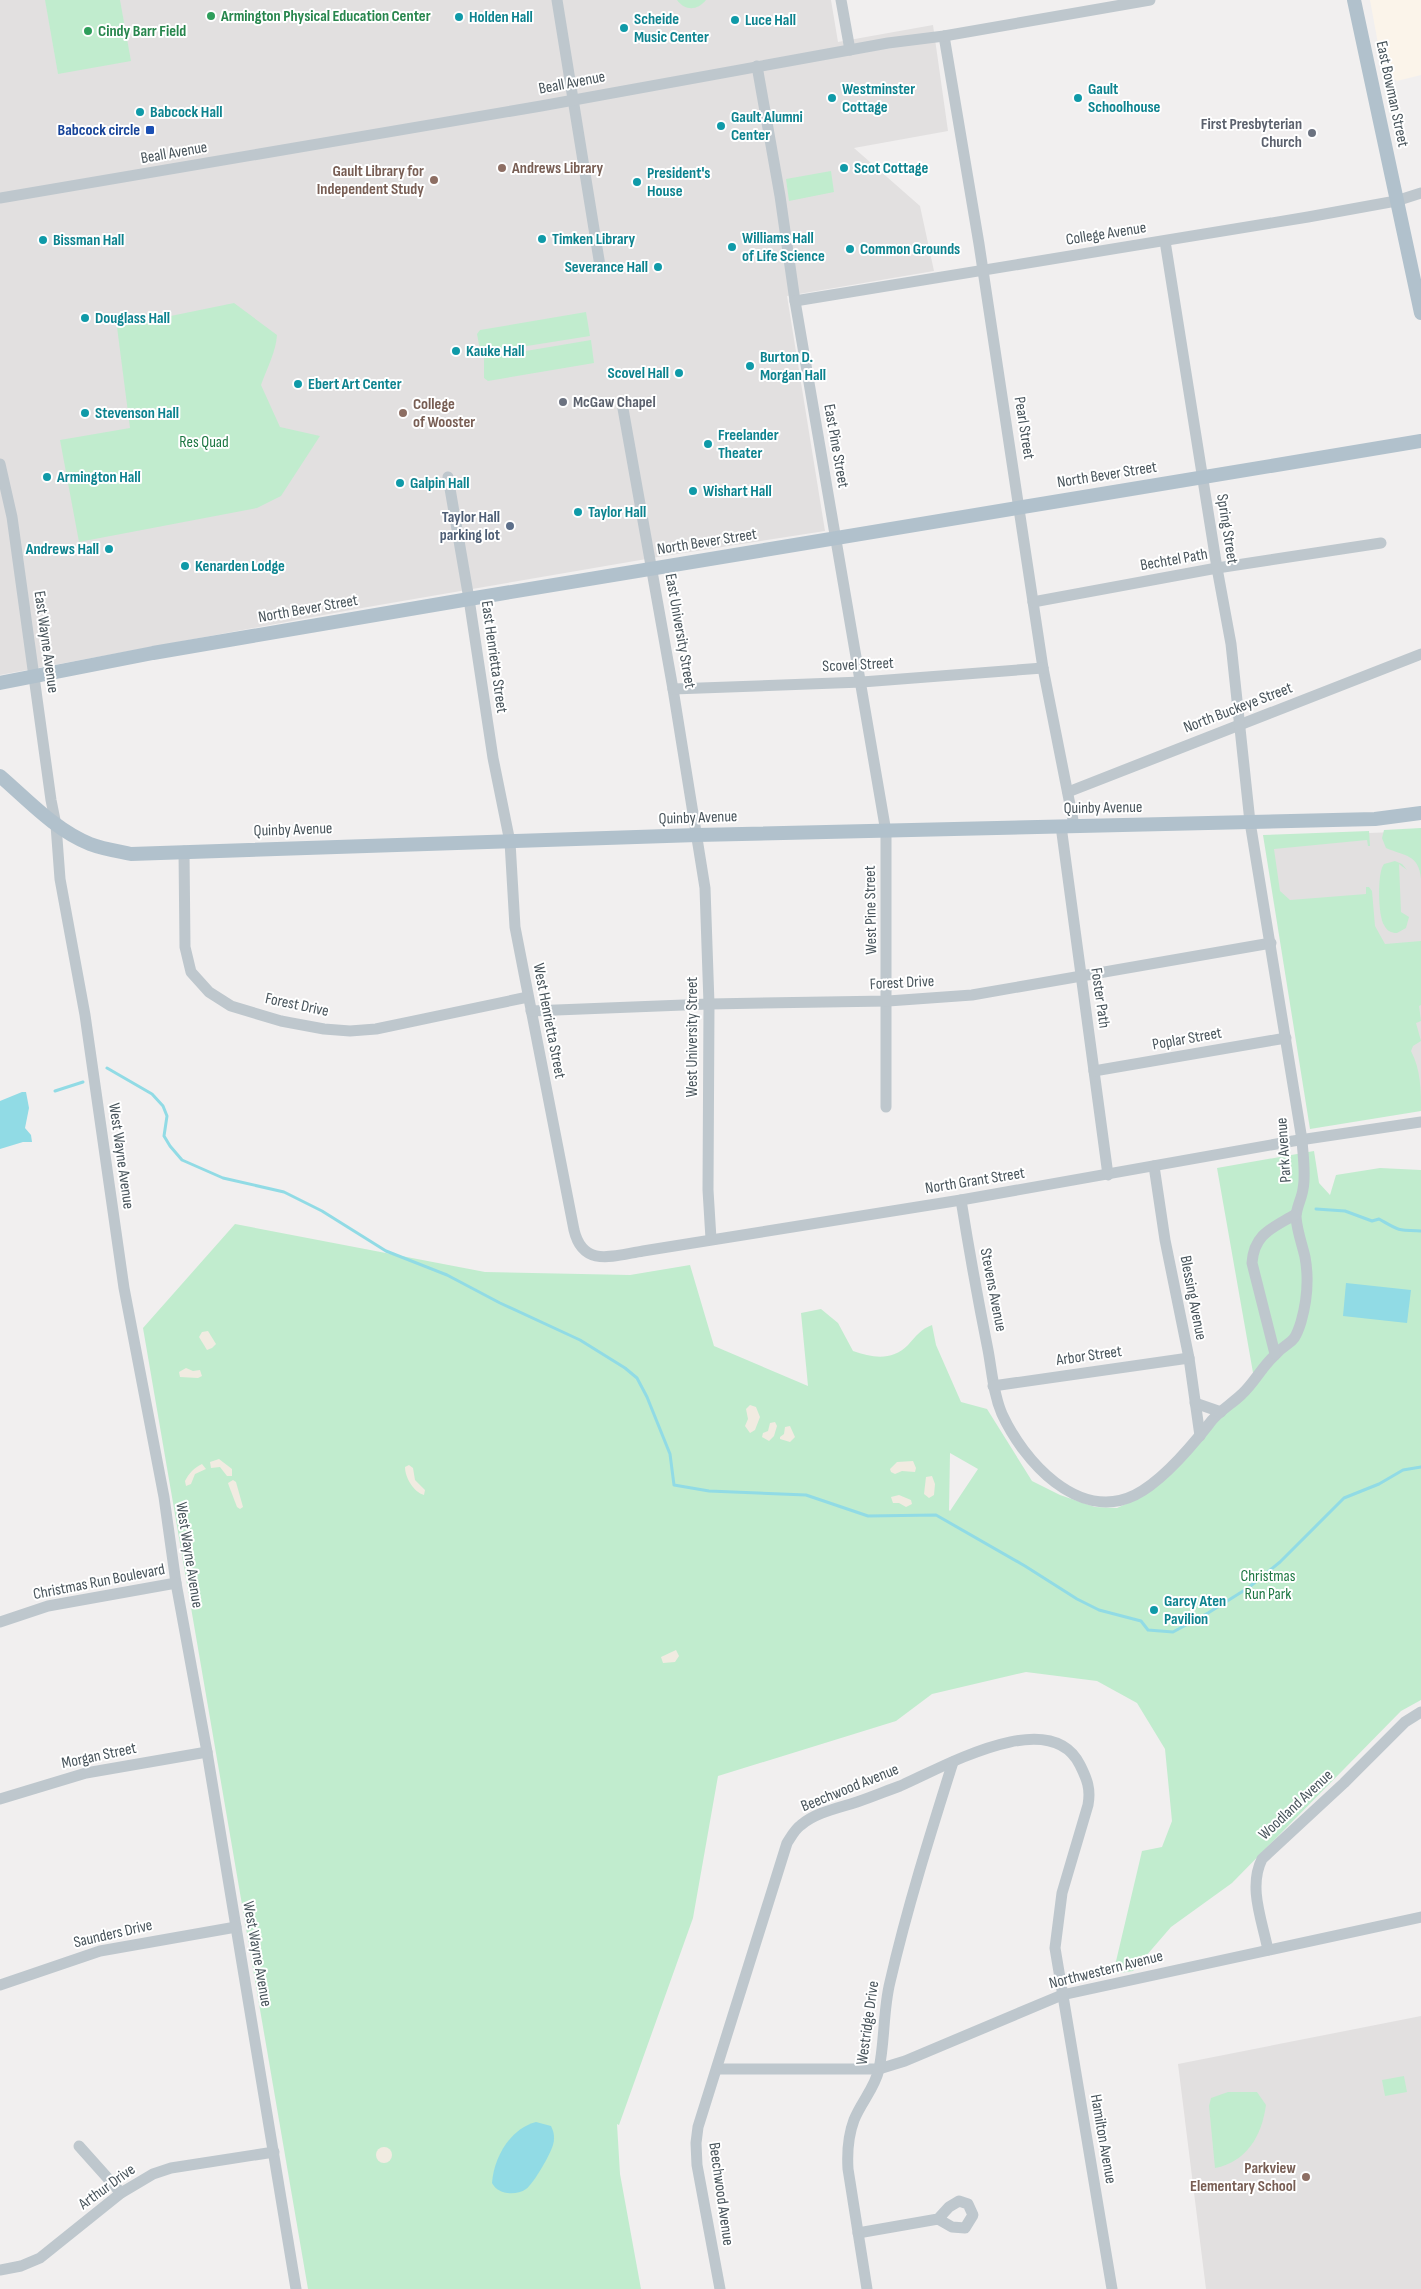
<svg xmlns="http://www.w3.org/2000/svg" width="1421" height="2289" font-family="'Sofia Sans Condensed',sans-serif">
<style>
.commercial{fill:#fbf4ea}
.education{fill:#e2e0e0}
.green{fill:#c1ecce;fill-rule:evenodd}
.sand{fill:#f1ebe1}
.water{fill:#91dbe5}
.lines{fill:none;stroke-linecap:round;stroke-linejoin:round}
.stream{stroke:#91dbe5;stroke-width:3}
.minor{stroke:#bec7cd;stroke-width:11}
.major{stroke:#b1c1cc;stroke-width:14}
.leisure-dot{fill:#2e9e5b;stroke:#fff;stroke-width:2}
.culture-dot{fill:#0f9aa8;stroke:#fff;stroke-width:2}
.transit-dot{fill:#1a4fb4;stroke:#fff;stroke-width:2}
.worship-dot{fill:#6b7280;stroke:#fff;stroke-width:2}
.education-dot{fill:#8d6e63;stroke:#fff;stroke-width:2}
.service-dot{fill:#5c6f8a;stroke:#fff;stroke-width:2}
.labels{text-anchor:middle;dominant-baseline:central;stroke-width:4;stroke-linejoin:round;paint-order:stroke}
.leisure-label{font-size:16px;font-weight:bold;fill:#27864d;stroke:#fff;text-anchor:start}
.culture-label{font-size:16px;font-weight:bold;fill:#0d838f;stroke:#fff;text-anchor:start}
.street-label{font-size:16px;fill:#48545b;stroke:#fff}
.worship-label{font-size:16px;font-weight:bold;fill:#5b616d;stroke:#fff;text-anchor:end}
.transit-label{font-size:16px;font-weight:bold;fill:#164399;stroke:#fff;text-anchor:end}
.education-label{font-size:16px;font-weight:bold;fill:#785e54;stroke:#fff;text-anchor:start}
.park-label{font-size:16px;fill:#1e7743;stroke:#fff}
.service-label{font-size:16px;font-weight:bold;fill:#4e5e75;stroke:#fff;text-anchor:end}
</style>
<rect width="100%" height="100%" fill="#f1efef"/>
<path class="commercial" d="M1370 0H1421V75L1397 81 1383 71Z"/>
<g class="education">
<path d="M0 0H831L838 42 933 25 948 131 854 148 920 206 934 271 787 296 825 531 658 557 356 609 0 675Z"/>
<path d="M1421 831V1109L1311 1127 1265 837Z"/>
<path d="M1421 2016V2289H1206L1178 2064Z"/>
</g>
<g class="green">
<path d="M45 0H120L131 61 58 74Z"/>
<path d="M677 0H706C697 11 685 11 677 0Z"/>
<path d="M831 171 834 192 789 201 786 179Z"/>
<path d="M234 303 277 335C276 352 267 368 261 385L280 427 320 436 281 496 257 508 79 542 60 440 130 428 117 327Z"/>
<path d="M586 312 590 336 483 353 479 345 477 334 480 330Z"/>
<path d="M591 340 594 363 488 381 484 378V358Z"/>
<path d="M1421 828V879C1419 854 1404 856 1386 848L1382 838 1384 830Z"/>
<path d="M1369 831 1370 846H1368L1367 840 1274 849 1280 891 1290 900 1366 894V887H1369L1372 891 1375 926 1385 944 1421 941V1005L1419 1006 1421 1021 1416 1023 1421 1041 1413 1046 1411 1051C1421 1070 1421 1091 1421 1111L1310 1129 1263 835Z"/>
<path d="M1395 861 1402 864 1407 870 1399 864 1401 912 1409 917 1406 928 1397 933C1391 933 1387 931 1384 925 1378 916 1377 872 1384 864Z"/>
<path d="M1314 1151 1319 1183 1330 1195 1336 1175 1380 1168 1421 1170V1700L1401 1711 1232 1883 1171 1927 1133 1971 1113 1974 1142 1851 1162 1847 1172 1821 1165 1749 1137 1703 1097 1681 1026 1672 932 1694 896 1721 718 1776 693 1918 619 2125 617 2124 620 2174 641 2289H308L143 1328 235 1224 485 1272 630 1275 690 1265 714 1346 808 1386 801 1313 821 1309 838 1323 853 1351C873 1358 892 1361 908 1345 916 1336 921 1329 932 1325L936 1345 961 1402 987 1409 1032 1481 1060 1495 1095 1507 1117 1508 1128 1503 1155 1481 1255 1384 1217 1168ZM950 1453 978 1469 950 1511 949 1510Z"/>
<path d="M1404 2076 1407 2092 1385 2096 1382 2080Z"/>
<path d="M1228 2092H1257L1266 2105C1262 2135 1247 2162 1215 2168L1209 2106 1211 2098Z"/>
</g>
<g class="sand">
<path d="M208 1331 216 1344 212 1348 207 1350 199 1337 202 1332Z"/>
<path d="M186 1368 193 1371 200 1370 202 1376 198 1378 180 1377 179 1372Z"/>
<path d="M750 1405 756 1407 760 1417 755 1430 750 1433 745 1426 748 1419 746 1409Z"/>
<path d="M775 1422 777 1426 774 1436 769 1441 762 1437 763 1433 768 1431 770 1423Z"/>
<path d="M790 1426 795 1437 790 1442 780 1439V1437L784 1434 785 1427Z"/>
<path d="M219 1459 232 1469V1476H227L220 1467 211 1468 210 1462Z"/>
<path d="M913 1461 916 1468 915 1472 902 1471 895 1474 891 1472 890 1469 897 1462Z"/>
<path d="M202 1464 206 1469 195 1474 191 1484 186 1486 185 1481C189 1473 194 1468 202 1464Z"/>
<path d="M409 1465 413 1468 415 1480 425 1490 424 1495C414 1492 405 1478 405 1467Z"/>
<path d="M932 1476 935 1484 934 1495 929 1498 924 1494 926 1477Z"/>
<path d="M233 1480 236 1482 243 1507 240 1509 237 1507 229 1486 228 1483Z"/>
<path d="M899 1495 911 1500 912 1504 906 1507 899 1503H893L891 1497Z"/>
<path d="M676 1650 679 1656 675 1662 663 1663 661 1657Z"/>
<circle cx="384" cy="2155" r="8"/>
</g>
<g class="water">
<path d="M22 1092H26L29 1108 25 1128 31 1135 32 1142H23L0 1149V1101Z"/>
<path d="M1346 1283 1411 1290 1407 1323 1343 1316Z"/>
<path d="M536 2122 551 2126C554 2132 555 2138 553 2145 550 2155 534 2183 526 2189 516 2196 498 2195 492 2183 494 2157 510 2129 536 2122Z"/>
</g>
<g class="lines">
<g class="stream">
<path d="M107 1068 152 1094 163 1106 167 1116 164 1136 170 1146 182 1160 223 1178 284 1192 322 1211 386 1251 447 1275 500 1303 580 1340 625 1368 637 1378 647 1397 670 1454 674 1485 709 1491 806 1495 868 1516 936 1515 1025 1566 1077 1599 1099 1610 1141 1621 1148 1630 1173 1632 1208 1613 1248 1588 1280 1562 1344 1498 1379 1484 1403 1470 1421 1467"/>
<path d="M55 1091 83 1082"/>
<path d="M1316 1209 1345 1211 1372 1221 1379 1219C1400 1231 1396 1230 1421 1231"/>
</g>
<g class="minor">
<path d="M557 0 600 266"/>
<path d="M841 0 850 50"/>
<path d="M944 36 979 244 1043 668 1074 825"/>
<path d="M757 66 780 196 795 301 886 832V1107"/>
<path d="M0 198 541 106 888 43 944 36 1150 0"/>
<path d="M795 301 1308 217 1396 201 1421 193"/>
<path d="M622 403 673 689 705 888 709 1004 708 1190 711 1239"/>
<path d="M0 464 12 517 51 800 56 825 60 879 85 1015 124 1288 164 1497 176 1583 207 1752 296 2289"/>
<path d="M448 477 469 599 493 758 510 842 515 927 574 1230C583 1268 613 1256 643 1251L961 1200 1293 1141 1421 1122"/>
<path d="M1033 602 1217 568 1381 543"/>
<path d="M673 689 862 682 1043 668"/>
<path d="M1068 792 1421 654"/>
<path d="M1061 826 1108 1175"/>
<path d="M184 851 185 947 191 972 209 992 231 1006 281 1021 324 1029 350 1031 376 1029 528 997"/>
<path d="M531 1011 709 1004 888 1001 972 995 1271 943"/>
<path d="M1094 1071 1286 1038"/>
<path d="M1154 1166 1165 1240 1189 1358 1200 1436"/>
<path d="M961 1200C969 1250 978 1300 988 1350 992 1371 993 1393 1002 1414 1023 1460 1078 1523 1135 1495 1161 1482 1191 1447 1209 1424 1217 1412 1232 1404 1242 1394 1254 1383 1262 1367 1274 1356 1289 1339 1293 1348 1301 1322 1307 1301 1309 1279 1305 1257 1302 1244 1297 1231 1296 1217 1296 1208 1302 1198 1303 1189 1306 1174 1303 1156 1302 1140L1250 822 1231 644 1217 568 1165 241"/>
<path d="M1275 1354 1252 1263C1254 1233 1273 1228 1296 1214"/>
<path d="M993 1386 1189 1358"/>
<path d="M1195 1403 1221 1412"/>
<path d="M0 1622 48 1606 176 1583"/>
<path d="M0 1799 86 1773 207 1752"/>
<path d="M1268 1950C1262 1920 1248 1887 1262 1859L1344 1783 1405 1722 1421 1712"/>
<path d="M0 1985 100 1951 236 1927"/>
<path d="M717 2069H879L905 2061 1062 1995 1421 1917"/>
<path d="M79 2146 121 2193"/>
<path d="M858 2233 938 2219 952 2227 965 2228 973 2215 968 2204 959 2201 949 2207 938 2219"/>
<path d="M0 2270 21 2266 40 2258 121 2193 153 2174 171 2168 274 2152"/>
<path d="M720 2289 697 2165 696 2143 698 2127 787 1843C791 1837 795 1829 801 1825 816 1812 839 1808 857 1802 872 1797 886 1791 900 1786 942 1768 1050 1704 1080 1765 1087 1779 1091 1789 1088 1805L1062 1893 1055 1948 1112 2289"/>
<path d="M867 2289 848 2169C847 2152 848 2136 854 2120 861 2102 875 2088 879 2069 885 2040 883 2010 890 1982 907 1908 930 1835 953 1762"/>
</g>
<g class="major">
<path d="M1354 0 1421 313"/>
<path d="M0 683 153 653 469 599 1421 441"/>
<path d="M0 776C28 800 55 830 90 844 103 849 117 851 131 854L697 835 1375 819 1421 813"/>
</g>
</g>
<g class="leisure-dot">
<circle cx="211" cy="16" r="5"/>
<circle cx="88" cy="31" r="5"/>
</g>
<g class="culture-dot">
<circle cx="459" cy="17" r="5"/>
<circle cx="735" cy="20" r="5"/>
<circle cx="624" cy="28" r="5"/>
<circle cx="832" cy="98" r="5"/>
<circle cx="1078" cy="98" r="5"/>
<circle cx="140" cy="112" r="5"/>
<circle cx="721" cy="126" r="5"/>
<circle cx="844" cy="168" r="5"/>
<circle cx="637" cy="182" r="5"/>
<circle cx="542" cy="239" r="5"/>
<circle cx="43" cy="240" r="5"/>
<circle cx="732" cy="247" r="5"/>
<circle cx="850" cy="249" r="5"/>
<circle cx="658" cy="267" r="5"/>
<circle cx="85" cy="318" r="5"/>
<circle cx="456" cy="351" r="5"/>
<circle cx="750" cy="366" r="5"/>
<circle cx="679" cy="373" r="5"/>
<circle cx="298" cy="384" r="5"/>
<circle cx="85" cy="413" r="5"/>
<circle cx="708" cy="444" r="5"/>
<circle cx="47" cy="477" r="5"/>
<circle cx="400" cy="483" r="5"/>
<circle cx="693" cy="491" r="5"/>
<circle cx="578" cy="512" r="5"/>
<circle cx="109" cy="549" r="5"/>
<circle cx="185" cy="566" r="5"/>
<circle cx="1154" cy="1610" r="5"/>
</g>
<rect class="transit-dot" x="145" y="125" width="10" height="10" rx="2.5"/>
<g class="worship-dot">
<circle cx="1312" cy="133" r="5"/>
<circle cx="563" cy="402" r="5"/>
</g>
<g class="education-dot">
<circle cx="502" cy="168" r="5"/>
<circle cx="434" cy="180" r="5"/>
<circle cx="403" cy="413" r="5"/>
<circle cx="1306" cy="2177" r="5"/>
</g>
<circle class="service-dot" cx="510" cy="526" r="5"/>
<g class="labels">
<g class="leisure-label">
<text x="221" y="16">Armington Physical Education Center</text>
<text x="98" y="31">Cindy Barr Field</text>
</g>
<g class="culture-label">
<text x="469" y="17">Holden Hall</text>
<text x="634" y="19">Scheide<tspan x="634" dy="18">Music Center</tspan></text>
<text x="745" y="20">Luce Hall</text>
<text x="842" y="89">Westminster<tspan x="842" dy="18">Cottage</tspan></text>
<text x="1088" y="89">Gault<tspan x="1088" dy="18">Schoolhouse</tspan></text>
<text x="150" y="112">Babcock Hall</text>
<text x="731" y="117">Gault Alumni<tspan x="731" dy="18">Center</tspan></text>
<text x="854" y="168">Scot Cottage</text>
<text x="647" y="173">President's<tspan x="647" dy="18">House</tspan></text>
<text x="742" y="238">Williams Hall<tspan x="742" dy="18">of Life Science</tspan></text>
<text x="552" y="239">Timken Library</text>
<text x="53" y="240">Bissman Hall</text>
<text x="860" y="249">Common Grounds</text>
<text x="648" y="267" text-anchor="end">Severance Hall</text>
<text x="95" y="318">Douglass Hall</text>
<text x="466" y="351">Kauke Hall</text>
<text x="760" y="357">Burton D.<tspan x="760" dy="18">Morgan Hall</tspan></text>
<text x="669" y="373" text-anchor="end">Scovel Hall</text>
<text x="308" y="384">Ebert Art Center</text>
<text x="95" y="413">Stevenson Hall</text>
<text x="718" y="435">Freelander<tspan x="718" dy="18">Theater</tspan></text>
<text x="57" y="477">Armington Hall</text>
<text x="410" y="483">Galpin Hall</text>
<text x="703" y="491">Wishart Hall</text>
<text x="588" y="512">Taylor Hall</text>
<text x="99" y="549" text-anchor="end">Andrews Hall</text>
<text x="195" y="566">Kenarden Lodge</text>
<text x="1164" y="1601">Garcy Aten<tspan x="1164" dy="18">Pavilion</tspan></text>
</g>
<g class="street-label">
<text transform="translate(572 83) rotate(-11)">Beall Avenue</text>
<text transform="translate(1392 94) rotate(78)">East Bowman Street</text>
<text transform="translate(174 153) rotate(-10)">Beall Avenue</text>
<text transform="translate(1106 234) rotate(-9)">College Avenue</text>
<text transform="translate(1024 428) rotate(81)">Pearl Street</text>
<text transform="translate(836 446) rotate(80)">East Pine Street</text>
<text transform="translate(1107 475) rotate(-9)">North Bever Street</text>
<text transform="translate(1227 529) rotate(81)">Spring Street</text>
<text transform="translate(707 542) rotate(-9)">North Bever Street</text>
<text transform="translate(1174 560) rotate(-10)">Bechtel Path</text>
<text transform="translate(308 609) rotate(-10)">North Bever Street</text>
<text transform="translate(680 631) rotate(80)">East University Street</text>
<text transform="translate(46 642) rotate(82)">East Wayne Avenue</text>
<text transform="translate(494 657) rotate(82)">East Henrietta Street</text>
<text transform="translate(858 665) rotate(-3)">Scovel Street</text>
<text transform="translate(1238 708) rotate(-21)">North Buckeye Street</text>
<text transform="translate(1103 808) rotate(-1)">Quinby Avenue</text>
<text transform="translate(698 818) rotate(-2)">Quinby Avenue</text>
<text transform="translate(293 830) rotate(-2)">Quinby Avenue</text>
<text transform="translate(871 910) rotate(-91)">West Pine Street</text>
<text transform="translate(902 983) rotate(-3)">Forest Drive</text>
<text transform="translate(1100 998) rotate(82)">Foster Path</text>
<text transform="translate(297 1005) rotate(12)">Forest Drive</text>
<text transform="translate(549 1021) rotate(79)">West Henrietta Street</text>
<text transform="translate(692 1037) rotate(-90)">West University Street</text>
<text transform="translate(1187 1039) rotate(-10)">Poplar Street</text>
<text transform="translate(1284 1150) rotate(-94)">Park Avenue</text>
<text transform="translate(121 1156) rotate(82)">West Wayne Avenue</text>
<text transform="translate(975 1181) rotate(-9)">North Grant Street</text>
<text transform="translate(993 1290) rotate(79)">Stevens Avenue</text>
<text transform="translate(1193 1298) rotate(79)">Blessing Avenue</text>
<text transform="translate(1089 1356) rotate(-8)">Arbor Street</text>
<text transform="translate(189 1555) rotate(81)">West Wayne Avenue</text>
<text transform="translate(99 1582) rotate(-11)">Christmas Run Boulevard</text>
<text transform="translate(99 1756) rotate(-12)">Morgan Street</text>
<text transform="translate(850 1788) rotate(-22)">Beechwood Avenue</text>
<text transform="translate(1296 1805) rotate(-43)">Woodland Avenue</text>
<text transform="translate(113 1934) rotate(-13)">Saunders Drive</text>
<text transform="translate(257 1954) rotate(80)">West Wayne Avenue</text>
<text transform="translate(1106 1970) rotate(-14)">Northwestern Avenue</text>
<text transform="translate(868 2023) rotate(-82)">Westridge Drive</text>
<text transform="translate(1103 2139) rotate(80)">Hamilton Avenue</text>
<text transform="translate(107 2187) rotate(-36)">Arthur Drive</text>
<text transform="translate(721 2194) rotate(82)">Beechwood Avenue</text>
</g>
<g class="worship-label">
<text x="1302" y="124">First Presbyterian<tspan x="1302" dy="18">Church</tspan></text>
<text x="573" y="402" text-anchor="start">McGaw Chapel</text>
</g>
<g class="transit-label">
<text x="140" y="130">Babcock circle</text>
</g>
<g class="education-label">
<text x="512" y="168">Andrews Library</text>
<text x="424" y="171" text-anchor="end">Gault Library for<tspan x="424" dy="18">Independent Study</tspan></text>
<text x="413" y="404">College<tspan x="413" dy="18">of Wooster</tspan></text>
<text x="1296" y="2168" text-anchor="end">Parkview<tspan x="1296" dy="18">Elementary School</tspan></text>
</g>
<g class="park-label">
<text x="204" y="442">Res Quad</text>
<text x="1268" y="1576">Christmas<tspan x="1268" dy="18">Run Park</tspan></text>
</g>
<g class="service-label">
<text x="500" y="517">Taylor Hall<tspan x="500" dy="18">parking lot</tspan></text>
</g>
</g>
</svg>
